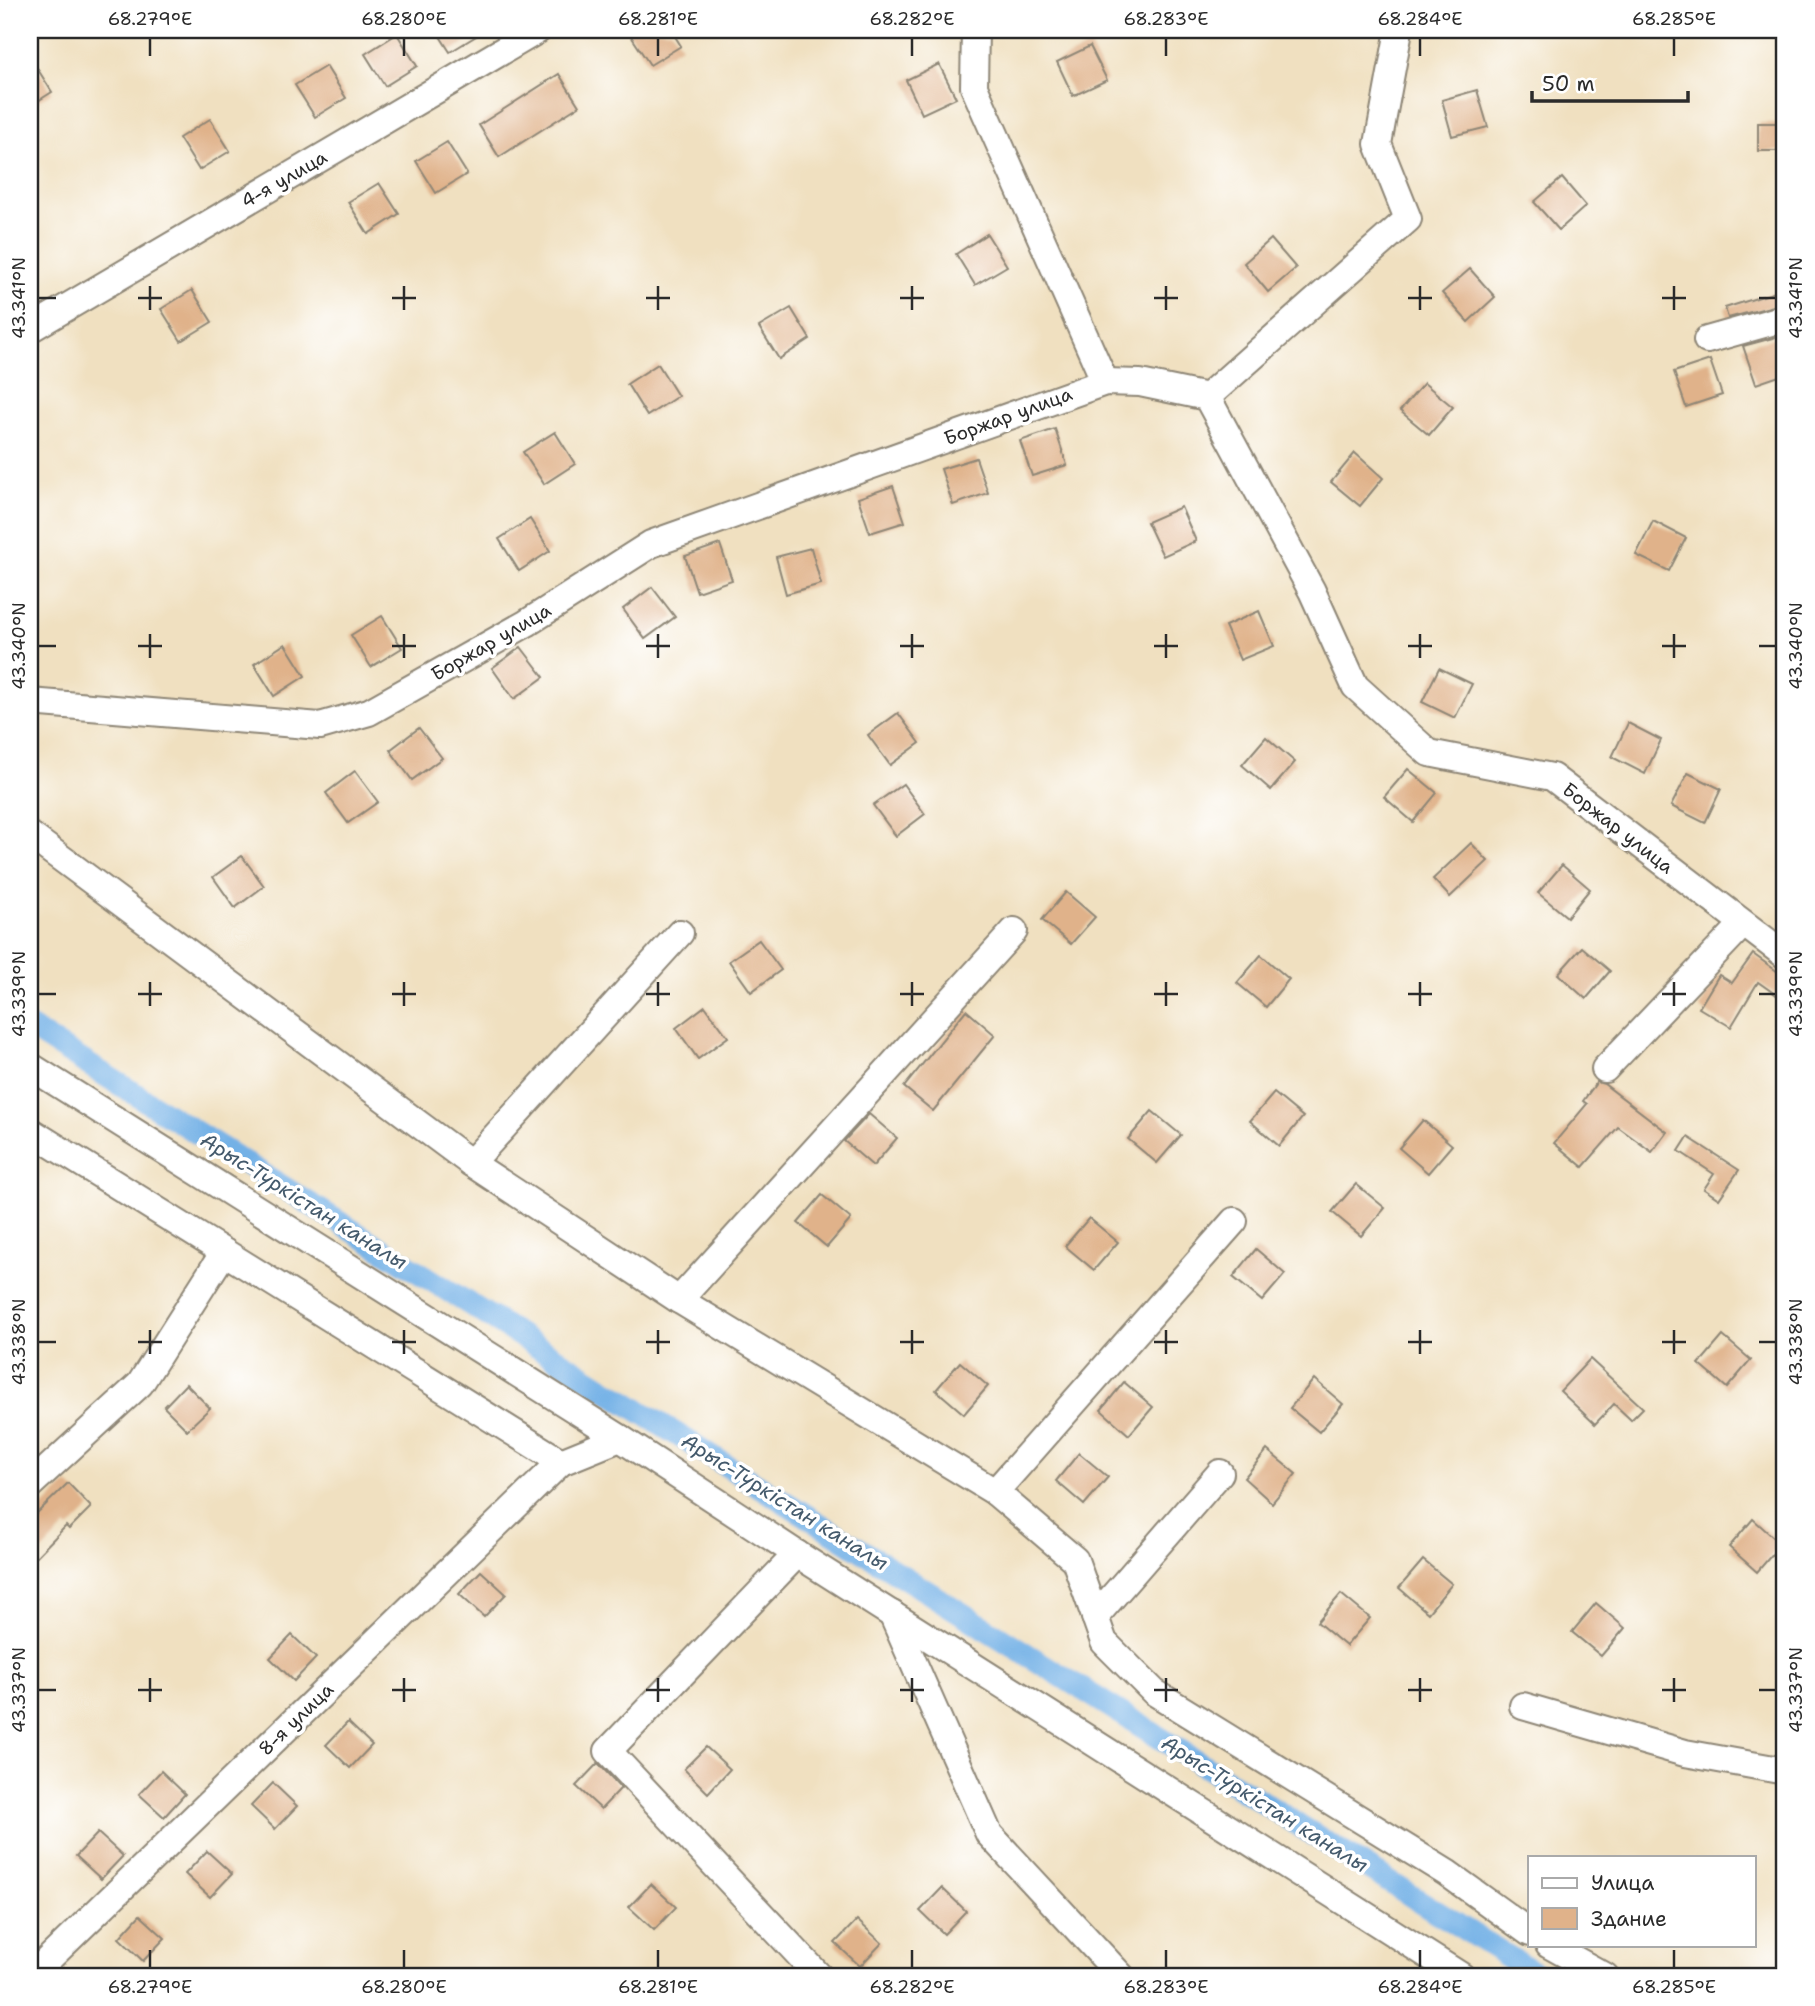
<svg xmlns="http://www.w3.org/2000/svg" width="1815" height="2006" font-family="'Shantell Sans',sans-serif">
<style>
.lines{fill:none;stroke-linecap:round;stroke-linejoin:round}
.canal{stroke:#73b1e6;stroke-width:23}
.building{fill:#e0b28a}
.minor-casing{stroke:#8e8676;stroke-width:30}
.minor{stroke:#fff;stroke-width:26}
.ticks{fill:none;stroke:#2b2b2b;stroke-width:2.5}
.labels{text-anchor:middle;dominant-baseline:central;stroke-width:7;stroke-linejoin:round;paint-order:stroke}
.street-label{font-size:19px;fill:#2b2b2b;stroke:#fff}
.water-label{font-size:21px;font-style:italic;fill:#445a6c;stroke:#fff}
.neatline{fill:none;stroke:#2b2b2b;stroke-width:2.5}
.ticks-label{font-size:18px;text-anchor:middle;fill:#2b2b2b}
</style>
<rect width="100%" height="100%" fill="#fff"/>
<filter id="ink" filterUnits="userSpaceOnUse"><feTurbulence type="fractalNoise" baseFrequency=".0143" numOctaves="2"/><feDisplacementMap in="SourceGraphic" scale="14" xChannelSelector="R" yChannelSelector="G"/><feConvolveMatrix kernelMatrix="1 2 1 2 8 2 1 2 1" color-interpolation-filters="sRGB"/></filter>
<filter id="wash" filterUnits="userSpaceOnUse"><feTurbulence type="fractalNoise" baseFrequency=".00686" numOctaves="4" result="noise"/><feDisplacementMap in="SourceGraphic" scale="28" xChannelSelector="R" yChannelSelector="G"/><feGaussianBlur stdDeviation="1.57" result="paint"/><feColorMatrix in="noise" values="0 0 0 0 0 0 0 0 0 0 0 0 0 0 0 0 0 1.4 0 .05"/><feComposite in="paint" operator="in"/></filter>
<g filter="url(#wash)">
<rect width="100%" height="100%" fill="#f0e0c0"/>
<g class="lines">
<path class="canal" d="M30 1028 1539 1976"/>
</g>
<g id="blocks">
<g class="building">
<path d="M436 30H486L450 52Z"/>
<path d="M627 30H671L681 46 650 65Z"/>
<path d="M397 34 417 66 385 86 365 54Z"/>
<path d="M1090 46 1107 80 1073 96 1057 62Z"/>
<path d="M30 57 52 92 30 106Z"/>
<path d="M939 64 956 98 922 114 906 80Z"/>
<path d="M326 66 346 98 315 117 295 85Z"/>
<path d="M559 74 579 106 499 157 479 125Z"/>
<path d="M1477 90 1488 127 1452 136 1442 100Z"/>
<path d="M210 119 230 151 199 170 179 138Z"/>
<rect x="1758" y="123" width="27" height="28"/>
<path d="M447 142 467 174 436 193 416 161Z"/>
<path d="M1562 178 1586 206 1559 230 1534 202Z"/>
<path d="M379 183 399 214 368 234 348 202Z"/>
<path d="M987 234 1007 266 975 285 956 254Z"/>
<path d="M1271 239 1296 268 1268 292 1244 263Z"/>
<path d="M1470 269 1495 297 1468 322 1442 293Z"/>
<path d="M1785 289V303L1728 318 1725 308Z"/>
<path d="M192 290 212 322 181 341 161 309Z"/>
<path d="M791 308 810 339 779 359 759 327Z"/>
<path d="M1780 336 1785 353V374L1756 384 1743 346Z"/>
<path d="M1710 360 1722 395 1686 407 1674 372Z"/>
<path d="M658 364 678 396 647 416 627 384Z"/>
<path d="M1424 383 1453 407 1429 435 1400 411Z"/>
<path d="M1055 429 1067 465 1032 476 1020 441Z"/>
<path d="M555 432 575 464 544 484 523 452Z"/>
<path d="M1355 453 1383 478 1360 506 1331 482Z"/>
<path d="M976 458 988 493 953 505 941 469Z"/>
<path d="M893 486 905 522 870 533 858 498Z"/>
<path d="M1181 507 1196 541 1163 556 1147 522Z"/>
<path d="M530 519 550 551 519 571 499 539Z"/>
<path d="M1653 521 1686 538 1669 571 1636 555Z"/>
<path d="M720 544 732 580 697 592 685 556Z"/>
<path d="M811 548 821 584 786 594 776 557Z"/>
<path d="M652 587 675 617 645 639 623 609Z"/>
<path d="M1259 611 1274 646 1240 660 1225 626Z"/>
<path d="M382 616 402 648 371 667 351 635Z"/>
<path d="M285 644 305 676 274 696 254 664Z"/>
<path d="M521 647 544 677 514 699 492 668Z"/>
<path d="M1439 668 1472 684 1455 718 1422 702Z"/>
<path d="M898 713 920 743 890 765 868 735Z"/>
<path d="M1628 723 1661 740 1645 774 1612 757Z"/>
<path d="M419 728 442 758 412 780 390 750Z"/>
<path d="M1266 737 1295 762 1271 790 1242 765Z"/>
<path d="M1408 769 1437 793 1413 822 1384 797Z"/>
<path d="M355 771 378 802 348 823 326 793Z"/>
<path d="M1688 773 1721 789 1705 823 1671 806Z"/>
<path d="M903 784 925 814 896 836 873 805Z"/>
<path d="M1471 843 1488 861 1450 897 1433 879Z"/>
<path d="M242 856 264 886 235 908 213 877Z"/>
<path d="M1562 865 1590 889 1567 917 1538 893Z"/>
<path d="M1066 892 1095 917 1071 944 1042 920Z"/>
<path d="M759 940 781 970 751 992 729 961Z"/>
<path d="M1582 947 1610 971 1586 999 1558 974Z"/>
<path d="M1753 954 1785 977V1001L1758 982 1731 1027 1699 1008 1719 975 1732 983Z"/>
<path d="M1261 955 1289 979 1266 1007 1237 983Z"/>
<path d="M705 1006 728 1037 698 1059 676 1028Z"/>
<path d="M966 1010 995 1035 933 1111 904 1087Z"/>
<path d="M1597 1082 1604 1084 1667 1132 1652 1152 1618 1127 1583 1167 1554 1143 1587 1104 1583 1101Z"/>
<path d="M1274 1093 1303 1117 1279 1146 1250 1121Z"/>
<path d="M1152 1111 1181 1135 1157 1163 1128 1139Z"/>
<path d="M869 1114 897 1138 873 1166 844 1141Z"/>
<path d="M1423 1120 1452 1145 1428 1173 1399 1148Z"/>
<path d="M1688 1137 1739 1170 1719 1199 1704 1189 1714 1174 1679 1151Z"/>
<path d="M1356 1184 1385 1208 1361 1236 1332 1212Z"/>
<path d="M822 1195 851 1219 827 1247 798 1223Z"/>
<path d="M1089 1218 1118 1242 1094 1270 1065 1246Z"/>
<path d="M1256 1249 1285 1274 1262 1301 1233 1277Z"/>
<path d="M1723 1336 1751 1360 1727 1388 1699 1364Z"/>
<path d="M1590 1359 1643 1408 1631 1420 1614 1404 1595 1424 1560 1391Z"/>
<path d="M960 1362 988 1386 964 1414 936 1390Z"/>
<path d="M1314 1379 1343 1404 1319 1432 1290 1408Z"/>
<path d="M1124 1382 1153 1407 1129 1435 1101 1410Z"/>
<path d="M186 1384 210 1408 187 1430 164 1407Z"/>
<path d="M1267 1450 1296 1474 1272 1503 1244 1478Z"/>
<path d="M1079 1453 1108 1477 1084 1505 1056 1481Z"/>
<path d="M68 1483 91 1507 69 1529 66 1526 30 1563V1520Z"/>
<path d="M1753 1519 1781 1544 1757 1572 1729 1547Z"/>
<path d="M1423 1560 1452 1584 1428 1613 1399 1588Z"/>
<path d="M481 1571 506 1594 484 1617 459 1594Z"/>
<path d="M1341 1594 1370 1618 1346 1646 1317 1622Z"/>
<path d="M1596 1603 1625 1628 1601 1656 1572 1632Z"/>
<path d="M292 1635 316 1658 294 1681 270 1658Z"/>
<path d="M348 1722 372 1745 350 1768 326 1745Z"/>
<path d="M706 1747 730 1769 708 1793 684 1769Z"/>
<path d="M598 1763 621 1788 601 1809 576 1786Z"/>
<path d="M161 1771 185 1794 164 1817 139 1794Z"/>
<path d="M273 1783 297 1806 275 1829 251 1806Z"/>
<path d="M98 1833 123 1856 101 1879 76 1856Z"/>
<path d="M207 1851 232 1874 210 1897 185 1874Z"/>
<path d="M651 1884 676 1907 654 1930 629 1907Z"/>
<path d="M942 1888 966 1911 944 1934 920 1911Z"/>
<path d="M140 1915 165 1938 143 1961 119 1938Z"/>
<path d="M857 1920 882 1943 860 1966 835 1943Z"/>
</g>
</g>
</g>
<g filter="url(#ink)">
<use href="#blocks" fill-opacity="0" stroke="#8e8676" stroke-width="2"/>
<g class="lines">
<defs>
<g id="minor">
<path d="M975 30 974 87 1105 382"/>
<path d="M30 329 538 30"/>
<path d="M1707 340 1785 318"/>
<path d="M1207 397 1408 219 1378 144 1399 30"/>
<path d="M30 702 320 726 369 712 527 623 651 544 1105 382 1140 383 1207 397 1312 591 1355 686 1429 753 1552 777 1785 955"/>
<path d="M30 835 471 1163 679 1300 995 1492 1075 1560 1104 1642 1154 1692 1447 1873 1530 1933"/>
<path d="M30 1066 620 1438"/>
<path d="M1605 1069 1743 924"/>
<path d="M30 1131 561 1462"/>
<path d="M471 1163 680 933"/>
<path d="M679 1300 1014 931"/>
<path d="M30 1485 140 1384 224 1252"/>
<path d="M995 1492 1234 1221"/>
<path d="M797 1554 608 1751 819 1976"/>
<path d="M892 1614 989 1834 1121 1976"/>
<path d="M1095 1617 1220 1473"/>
<path d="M1523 1706 1685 1753 1785 1771"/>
<path d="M1549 1945 1605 1976"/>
<path d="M31 1976 561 1462 620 1438 797 1554 1461 1976"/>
</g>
</defs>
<use href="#minor" class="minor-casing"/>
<use href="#minor" class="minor"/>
</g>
</g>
<path class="ticks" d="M150 38V56M404 38V56M658 38V56M912 38V56M1166 38V56M1420 38V56M1674 38V56M150 286V310M404 286V310M658 286V310M912 286V310M1166 286V310M1420 286V310M1674 286V310M38 298H56M138 298H162M392 298H416M646 298H670M900 298H924M1154 298H1178M1408 298H1432M1662 298H1686M1759 298H1776M150 634V658M404 634V658M658 634V658M912 634V658M1166 634V658M1420 634V658M1674 634V658M38 646H56M138 646H162M392 646H416M646 646H670M900 646H924M1154 646H1178M1408 646H1432M1662 646H1686M1759 646H1776M150 982V1006M404 982V1006M658 982V1006M912 982V1006M1166 982V1006M1420 982V1006M1674 982V1006M38 994H56M138 994H162M392 994H416M646 994H670M900 994H924M1154 994H1178M1408 994H1432M1662 994H1686M1759 994H1776M150 1330V1354M404 1330V1354M658 1330V1354M912 1330V1354M1166 1330V1354M1420 1330V1354M1674 1330V1354M38 1342H56M138 1342H162M392 1342H416M646 1342H670M900 1342H924M1154 1342H1178M1408 1342H1432M1662 1342H1686M1759 1342H1776M150 1678V1702M404 1678V1702M658 1678V1702M912 1678V1702M1166 1678V1702M1420 1678V1702M1674 1678V1702M38 1690H56M138 1690H162M392 1690H416M646 1690H670M900 1690H924M1154 1690H1178M1408 1690H1432M1662 1690H1686M1759 1690H1776M150 1950V1968M404 1950V1968M658 1950V1968M912 1950V1968M1166 1950V1968M1420 1950V1968M1674 1950V1968"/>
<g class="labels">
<g class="street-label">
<text transform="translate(284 179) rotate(-30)">4-я улица</text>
<text transform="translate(1008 416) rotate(-20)">Боржар улица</text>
<text transform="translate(491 642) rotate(-30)">Боржар улица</text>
<text transform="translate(1618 828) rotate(38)">Боржар улица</text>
<text transform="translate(296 1719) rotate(-44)">8-я улица</text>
</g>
<g class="water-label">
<text transform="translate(304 1201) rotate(32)">Арыс-Түркістан каналы</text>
<text transform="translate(785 1502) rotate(32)">Арыс-Түркістан каналы</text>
<text transform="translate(1265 1804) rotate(32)">Арыс-Түркістан каналы</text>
</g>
</g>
<rect width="1815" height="2006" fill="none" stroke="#fff" stroke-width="77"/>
<rect x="1528" y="1856" width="228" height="91" fill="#ffffff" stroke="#aaaaaa" stroke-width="2"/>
<rect x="1542" y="1878" width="35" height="10" fill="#ffffff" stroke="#aaaaaa" stroke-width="2"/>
<text x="1591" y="1890" font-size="21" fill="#2b2b2b">Улица</text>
<rect x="1542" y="1908" width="35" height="21" fill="#e0b28a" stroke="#aaaaaa" stroke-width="2"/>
<text x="1591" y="1926" font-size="21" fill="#2b2b2b">Здание</text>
<path d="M1532 91v10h156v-10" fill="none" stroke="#2b2b2b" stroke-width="3.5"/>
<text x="1542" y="91" font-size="21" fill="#2b2b2b" stroke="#ffffff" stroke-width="5" paint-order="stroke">50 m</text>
<rect x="38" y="38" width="1738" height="1930" class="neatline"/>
<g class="ticks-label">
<text x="150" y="25">68.279°E</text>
<text x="404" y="25">68.280°E</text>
<text x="658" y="25">68.281°E</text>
<text x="912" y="25">68.282°E</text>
<text x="1166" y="25">68.283°E</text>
<text x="1420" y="25">68.284°E</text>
<text x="1674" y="25">68.285°E</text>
<text transform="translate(19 298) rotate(-90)" y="6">43.341°N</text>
<text transform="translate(1796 298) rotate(-90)" y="6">43.341°N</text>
<text transform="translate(19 646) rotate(-90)" y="6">43.340°N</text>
<text transform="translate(1796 646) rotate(-90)" y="6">43.340°N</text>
<text transform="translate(19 994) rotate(-90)" y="6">43.339°N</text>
<text transform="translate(1796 994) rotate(-90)" y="6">43.339°N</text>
<text transform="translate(19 1342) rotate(-90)" y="6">43.338°N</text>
<text transform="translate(1796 1342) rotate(-90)" y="6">43.338°N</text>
<text transform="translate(19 1690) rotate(-90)" y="6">43.337°N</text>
<text transform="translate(1796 1690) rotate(-90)" y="6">43.337°N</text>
<text x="150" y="1993">68.279°E</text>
<text x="404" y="1993">68.280°E</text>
<text x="658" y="1993">68.281°E</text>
<text x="912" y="1993">68.282°E</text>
<text x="1166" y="1993">68.283°E</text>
<text x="1420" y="1993">68.284°E</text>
<text x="1674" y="1993">68.285°E</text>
</g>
</svg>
